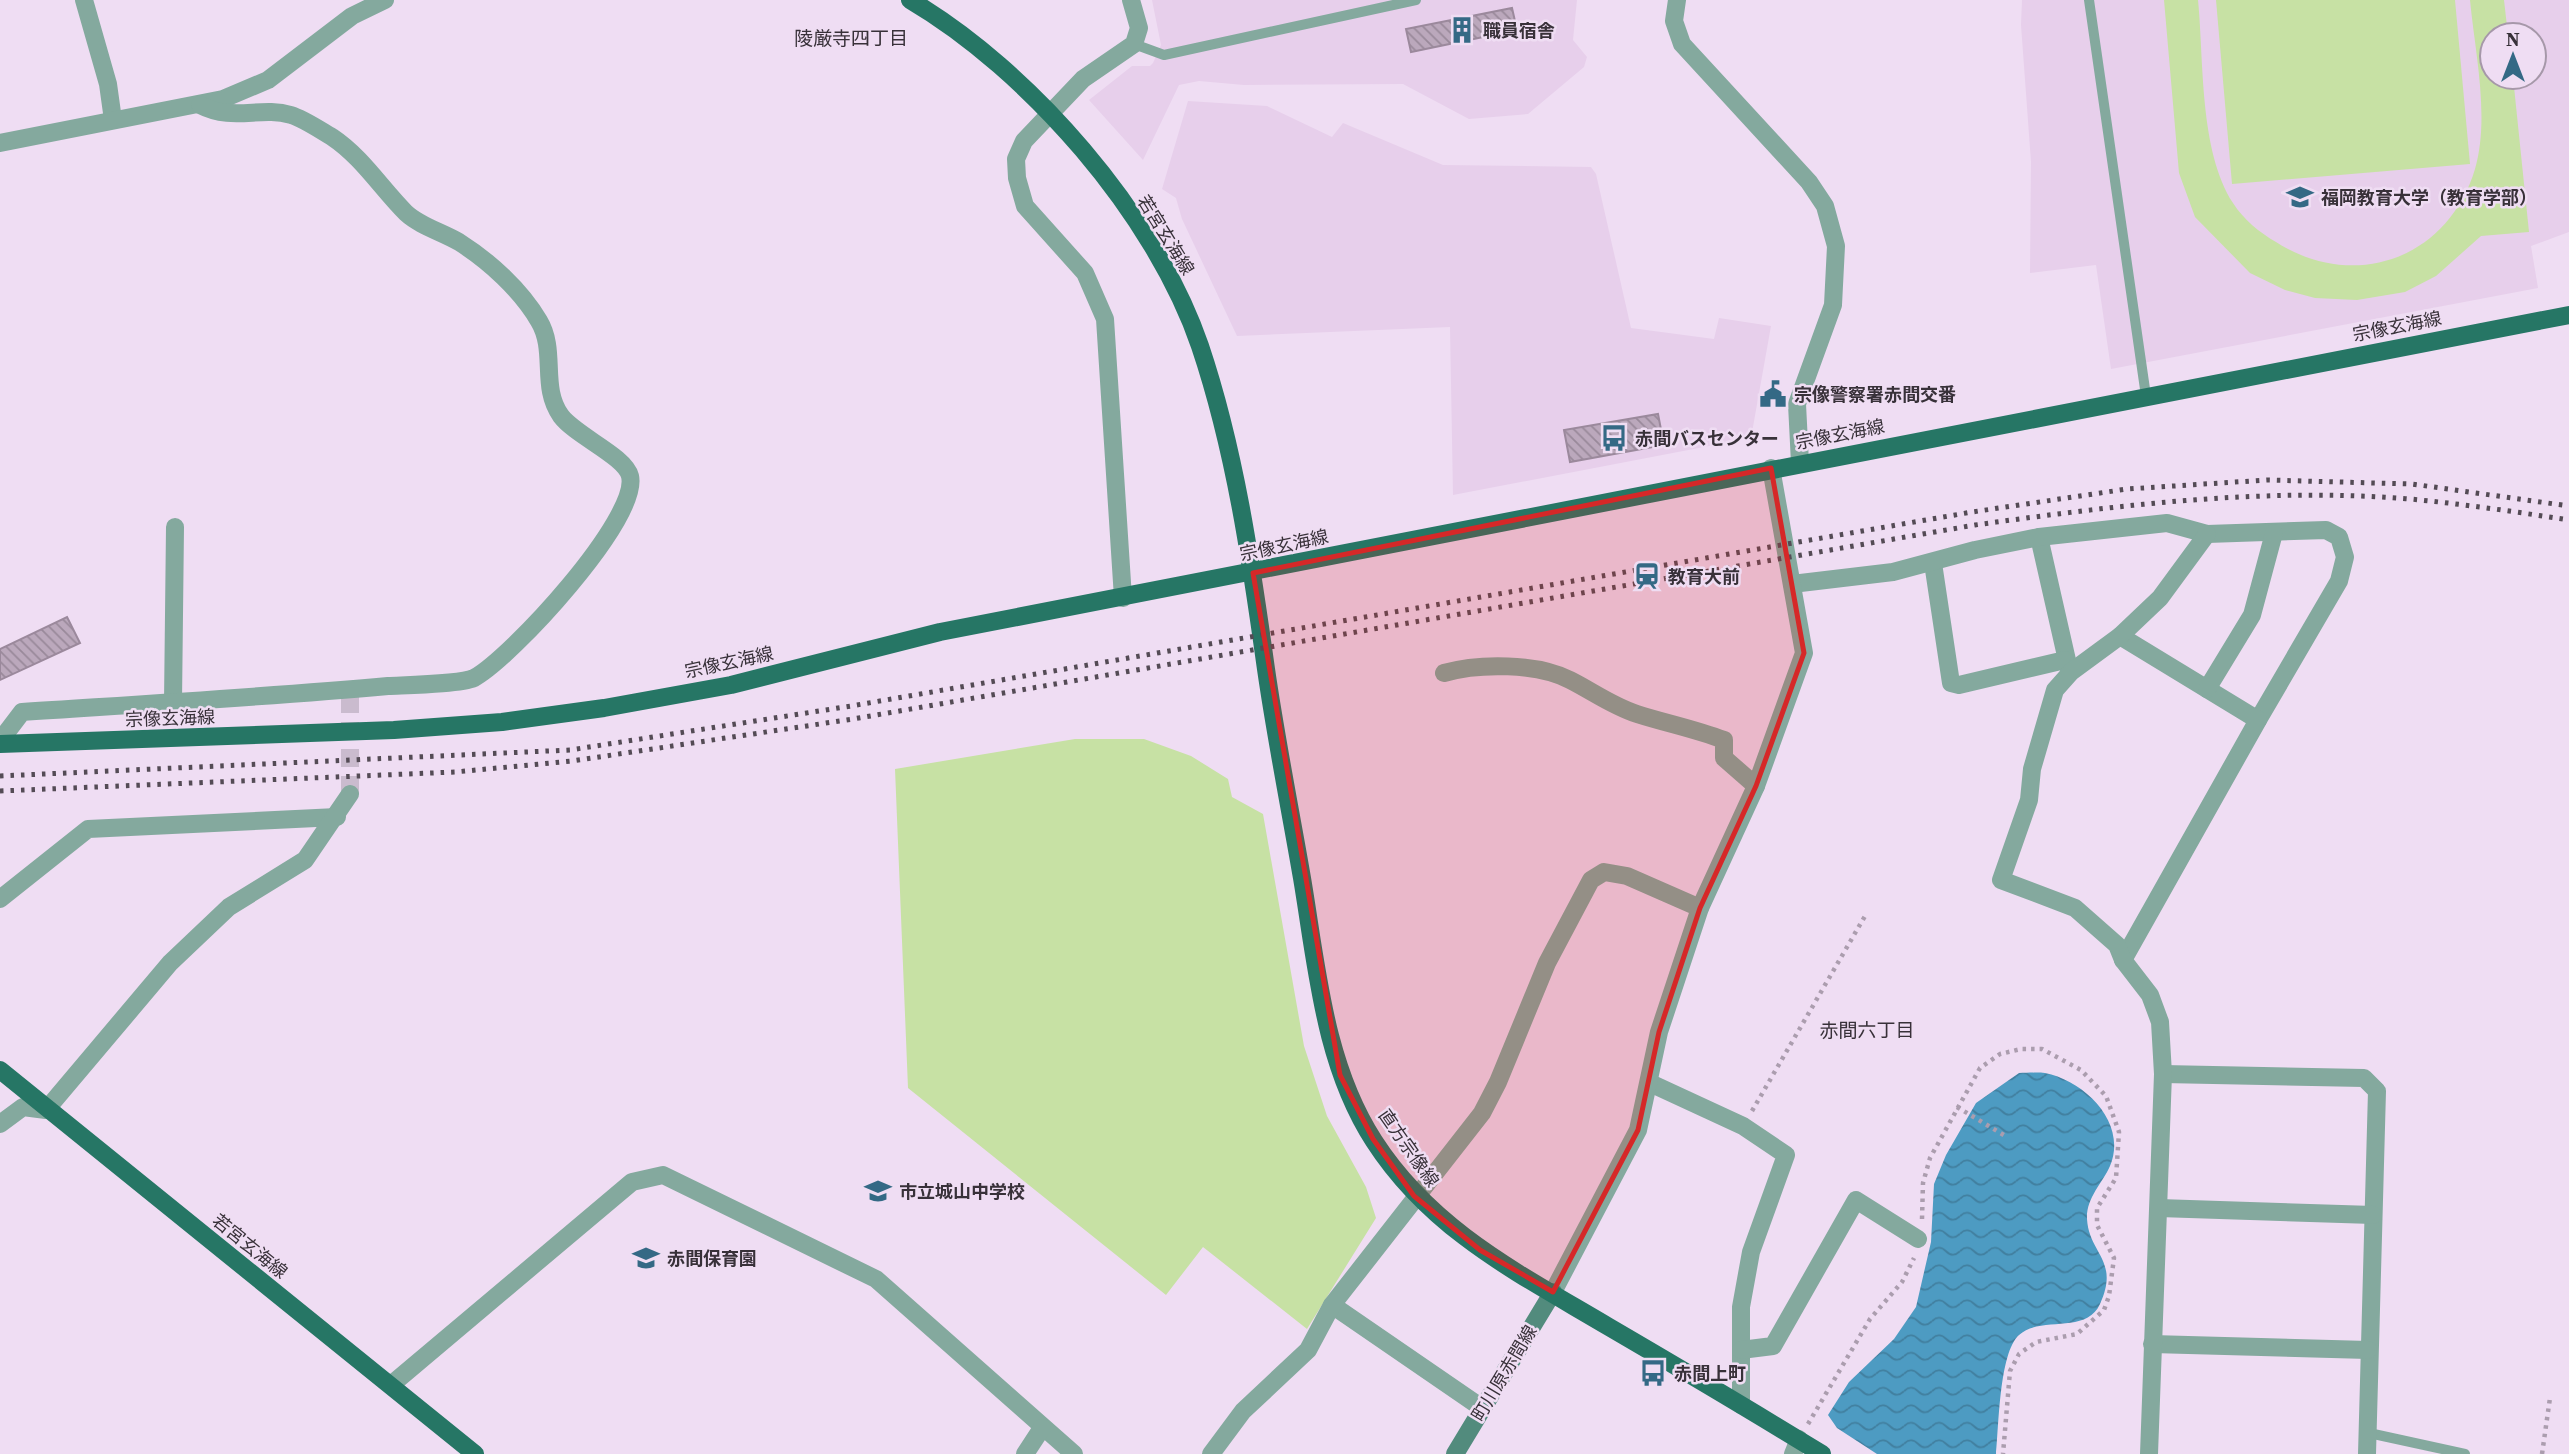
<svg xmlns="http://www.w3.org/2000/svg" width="2569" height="1454" font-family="'Source Serif 4','Noto Sans JP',serif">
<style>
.built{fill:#e7cfeb;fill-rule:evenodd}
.grass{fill:#c7e1a4}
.water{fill:url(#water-waves)}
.building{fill:url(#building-back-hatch);stroke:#9b899c;stroke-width:2}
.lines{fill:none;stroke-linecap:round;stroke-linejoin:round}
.street-tunnel{stroke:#cabbce;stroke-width:18;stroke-dasharray:18 9;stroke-linecap:butt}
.path{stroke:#ab9dae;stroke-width:4.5;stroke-dasharray:3.5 5;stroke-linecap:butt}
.lane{stroke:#84a99e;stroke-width:10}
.street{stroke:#84a99e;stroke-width:18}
.secondary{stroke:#528b7d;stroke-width:18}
.primary{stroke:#267665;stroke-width:18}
.rail{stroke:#544b55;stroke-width:5;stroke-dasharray:3.5 7;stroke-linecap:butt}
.marked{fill:#d62828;fill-opacity:0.2;stroke:#d62828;stroke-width:5;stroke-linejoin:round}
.labels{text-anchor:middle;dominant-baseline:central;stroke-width:5;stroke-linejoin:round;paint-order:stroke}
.poi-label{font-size:18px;font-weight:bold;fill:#383139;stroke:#efddf3;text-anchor:start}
.street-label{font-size:18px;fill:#383139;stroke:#efddf3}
.neighbourhood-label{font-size:19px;fill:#383139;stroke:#efddf3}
</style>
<defs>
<pattern id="water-waves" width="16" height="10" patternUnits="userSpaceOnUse" patternTransform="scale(1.75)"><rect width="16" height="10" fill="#4d9bc2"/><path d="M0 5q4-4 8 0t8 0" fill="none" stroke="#417f9f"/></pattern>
<pattern id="building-back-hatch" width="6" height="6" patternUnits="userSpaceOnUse" patternTransform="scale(1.75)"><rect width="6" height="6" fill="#bba8bc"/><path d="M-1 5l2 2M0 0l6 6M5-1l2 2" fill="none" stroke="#99899a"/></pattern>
</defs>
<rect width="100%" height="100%" fill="#efddf3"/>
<g class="built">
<path d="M1152 0H1577L1573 40 1587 57 1584 67 1528 114 1469 119 1403 84 1244 85 1199 81 1179 85 1143 160 1089 100 1132 66H1150L1153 63 1161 45Z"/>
<path d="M2022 0H2569V232L2531 246 2538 288 2111 369 2096 265 2030 273 2031 162 2021 25ZM2492 35H2534V77H2492Z"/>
<path d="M1188 101 1267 106 1332 137 1343 123 1443 165 1591 167 1596 174 1631 328 1714 339 1719 318 1771 326 1751 438 1453 495 1450 327 1237 336 1182 219 1176 198 1162 189Z"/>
</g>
<g class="grass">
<path d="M2164 0H2198C2204 61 2199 150 2233 203 2243 219 2260 233 2276 242 2354 292 2448 259 2475 169 2490 117 2475 53 2470 0H2504L2508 35H2492V77H2513L2529 232 2481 236 2436 276 2405 292 2357 300 2315 298 2285 290 2250 273 2195 217 2179 173Z"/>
<path d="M2216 0H2455L2470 164 2232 184Z"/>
<path d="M1075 739H1144L1191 756 1228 779 1232 797 1263 814 1304 1046 1327 1116 1366 1187 1376 1218 1307 1329 1203 1247 1166 1295 908 1088 895 769Z"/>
</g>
<path class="water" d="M2019 1073C2027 1073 2037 1072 2045 1073 2085 1081 2128 1123 2110 1166 2102 1184 2086 1198 2087 1219 2089 1254 2120 1260 2100 1304 2086 1335 2041 1315 2019 1335 1999 1353 1999 1427 1996 1454H1877L1837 1428 1828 1415 1849 1382 1894 1339 1916 1307 1931 1242 1934 1184 1946 1155 1976 1103Z"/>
<g class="building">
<path d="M1512 8 1517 30 1411 52 1406 29Z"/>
<path d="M1658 414 1664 445 1570 462 1564 430Z"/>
<path d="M67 617 80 643 0 680V649Z"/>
</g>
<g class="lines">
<path class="street-tunnel" d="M350 794V690"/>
<g class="path">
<path d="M1957 1107 2007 1137"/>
<path d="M1752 1111 1865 916"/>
<path d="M1922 1219 1923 1183 1930 1158 1980 1068 2000 1054 2021 1049H2042L2081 1070 2106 1096 2119 1132 2116 1178 2097 1208V1225L2114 1258 2109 1296 2104 1310 2077 1334 2036 1342 2019 1354 2010 1371 2003 1454"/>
<path d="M1808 1424 1870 1319 1902 1282 1914 1258"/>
<path d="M2542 1454 2550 1398"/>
</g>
<g class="lane">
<path d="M2089 0 2146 396"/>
<path d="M1134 44 1164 55 1416 0"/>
<path d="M2369 1433 2465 1454"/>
</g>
<g class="street">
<path d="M84 0 108 84 113 120"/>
<path d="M1677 0 1674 21 1682 44 1809 182 1825 206 1836 246 1833 305 1797 404 1800 463"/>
<path d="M0 143 223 99 268 80 352 16 385 0"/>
<path d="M2039 537 2069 669"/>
<path d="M1933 563 1951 683 1959 685 2065 660"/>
<path d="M1792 584 1893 572 1975 550 2039 537 2167 523 2207 534 2326 530 2339 537 2345 557 2339 581 2258 720"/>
<path d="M1123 598 1105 319 1085 273 1025 206 1017 178 1016 159 1024 141 1083 79 1134 44 1139 28 1131 0"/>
<path d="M2120 636 2258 720 2123 960"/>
<path d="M1444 673C1479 663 1537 663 1570 680 1592 691 1612 706 1637 714 1665 723 1695 729 1724 740V758L1756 786"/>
<path d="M2207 689 2252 615 2274 533"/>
<path d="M173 702 175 527"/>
<path d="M0 741 22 712C144 704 266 697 388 686 406 685 461 684 474 678 511 658 640 518 630 476 625 456 576 436 561 416 540 387 557 351 539 321 521 290 489 261 459 242 442 232 420 226 406 213 381 188 362 157 332 137 320 130 304 119 291 115 260 106 233 122 200 105"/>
<path d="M0 899 88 829 337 817"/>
<path d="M2163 1074 2364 1078 2377 1091 2367 1454"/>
<path d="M1650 1083 1743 1126 1786 1155 1751 1252 1741 1307V1405"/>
<path d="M0 1124 23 1107 46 1110 170 963 229 907 305 860 350 794"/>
<path d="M2159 1208 2373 1215"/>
<path d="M1553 1292 1638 1130 1659 1032 1700 908 1756 786 1804 653 1771 468"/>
<path d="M1332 1305 1482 1408"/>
<path d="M2152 1344 2368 1350"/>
<path d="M1741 1350 1773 1346 1856 1200 1918 1239"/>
<path d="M391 1385 632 1182 663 1175 876 1279 1074 1454"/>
<path d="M1025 1454 1042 1428"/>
<path d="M1211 1454 1243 1411 1308 1350 1332 1305 1482 1113 1498 1082 1547 963 1591 880 1604 872 1627 876 1700 908"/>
<path d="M1793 1454 1799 1439"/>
<path d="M2149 1454 2163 1074 2160 1022 2150 995 2123 960 2117 945 2075 908 2001 880 2029 800 2032 769 2055 690 2071 672 2120 636 2160 598 2207 534"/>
</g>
<path class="secondary" d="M1455 1454 1553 1292"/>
<g class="primary">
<path d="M910 0C1029 70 1155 214 1200 346 1235 450 1251 561 1266 669 1276 739 1290 808 1302 878 1317 967 1324 1064 1374 1141 1432 1231 1520 1274 1609 1327 1681 1369 1752 1411 1822 1454"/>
<path d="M0 744 394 730 502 722 604 708 731 685 940 632 2569 315"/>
<path d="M0 1070 475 1454"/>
</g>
<g class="rail">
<path d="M0 776 570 750 851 706 1972 512 2127 489 2267 480 2412 484 2569 506"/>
<path d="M0 791 455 772 572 761 853 719 1975 525C2119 505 2265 487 2410 499 2463 504 2517 512 2569 520"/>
</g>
</g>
<path class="marked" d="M1771 468 1804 653 1756 786 1700 908 1659 1032 1638 1130 1553 1292 1480 1250 1414 1196 1373 1139 1340 1075 1253 573Z"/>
<defs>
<symbol id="building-bare" viewBox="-9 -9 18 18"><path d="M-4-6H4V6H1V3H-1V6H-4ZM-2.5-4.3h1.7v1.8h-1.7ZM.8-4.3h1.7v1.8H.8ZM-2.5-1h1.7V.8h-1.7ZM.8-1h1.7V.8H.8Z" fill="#346985" stroke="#efddf3" stroke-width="2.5" paint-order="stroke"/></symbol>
<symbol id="university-bare" viewBox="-9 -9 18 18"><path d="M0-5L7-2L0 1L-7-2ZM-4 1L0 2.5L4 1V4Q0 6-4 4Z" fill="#346985" stroke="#efddf3" stroke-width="2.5" paint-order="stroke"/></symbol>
<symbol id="civic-bare" viewBox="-9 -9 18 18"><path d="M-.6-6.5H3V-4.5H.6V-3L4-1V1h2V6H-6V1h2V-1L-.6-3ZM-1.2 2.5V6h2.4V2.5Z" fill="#346985" stroke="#efddf3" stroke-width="2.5" paint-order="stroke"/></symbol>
<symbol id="bus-bare" viewBox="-9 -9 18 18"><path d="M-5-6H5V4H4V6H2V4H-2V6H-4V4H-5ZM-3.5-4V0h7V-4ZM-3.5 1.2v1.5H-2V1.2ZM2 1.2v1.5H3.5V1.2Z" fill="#346985" stroke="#efddf3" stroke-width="2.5" paint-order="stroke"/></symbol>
<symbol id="station-bare" viewBox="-9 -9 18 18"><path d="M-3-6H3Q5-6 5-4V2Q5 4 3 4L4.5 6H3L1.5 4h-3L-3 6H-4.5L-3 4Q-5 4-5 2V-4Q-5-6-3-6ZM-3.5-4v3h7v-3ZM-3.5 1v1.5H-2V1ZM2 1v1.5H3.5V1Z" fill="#346985" stroke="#efddf3" stroke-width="2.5" paint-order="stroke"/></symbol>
<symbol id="school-bare" viewBox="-9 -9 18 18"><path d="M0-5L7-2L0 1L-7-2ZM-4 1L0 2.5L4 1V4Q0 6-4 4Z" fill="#346985" stroke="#efddf3" stroke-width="2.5" paint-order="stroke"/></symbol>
</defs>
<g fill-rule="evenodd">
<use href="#building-bare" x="1443" y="11" width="38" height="38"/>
<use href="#university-bare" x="2281" y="178" width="38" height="38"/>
<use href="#civic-bare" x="1754" y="375" width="38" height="38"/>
<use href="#bus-bare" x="1595" y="419" width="38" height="38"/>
<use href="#station-bare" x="1628" y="557" width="38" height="38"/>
<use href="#school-bare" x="859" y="1172" width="38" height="38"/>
<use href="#school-bare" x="627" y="1239" width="38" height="38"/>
<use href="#bus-bare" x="1634" y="1354" width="38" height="38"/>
</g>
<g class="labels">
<g class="poi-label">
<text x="1483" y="30">職員宿舎</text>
<text x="2321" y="197">福岡教育大学（教育学部）</text>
<text x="1794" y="394">宗像警察署赤間交番</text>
<text x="1635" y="438">赤間バスセンター</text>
<text x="1668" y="576">教育大前</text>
<text x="899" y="1191">市立城山中学校</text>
<text x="667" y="1258">赤間保育園</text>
<text x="1674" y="1373">赤間上町</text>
</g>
<g class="street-label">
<text transform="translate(1166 235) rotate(58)">若宮玄海線</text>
<text transform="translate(2397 326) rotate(-11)">宗像玄海線</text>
<text transform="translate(1840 434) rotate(-11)">宗像玄海線</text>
<text transform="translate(1284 545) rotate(-12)">宗像玄海線</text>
<text transform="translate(729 662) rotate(-12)">宗像玄海線</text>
<text transform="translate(170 718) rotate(-2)">宗像玄海線</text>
<text transform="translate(1409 1148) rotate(55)">直方宗像線</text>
<text transform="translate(250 1246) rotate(39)">若宮玄海線</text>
<text transform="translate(1504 1373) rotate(-59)">町川原赤間線</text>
</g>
<g class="neighbourhood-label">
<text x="851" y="38">陵厳寺四丁目</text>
<text x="1867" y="1030">赤間六丁目</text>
</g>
</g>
<g transform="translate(2513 56)"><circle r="33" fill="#efddf3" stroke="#a698a9" stroke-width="2"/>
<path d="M0-5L12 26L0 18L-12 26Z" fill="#346985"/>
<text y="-10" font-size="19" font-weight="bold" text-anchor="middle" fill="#383139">N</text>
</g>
</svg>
